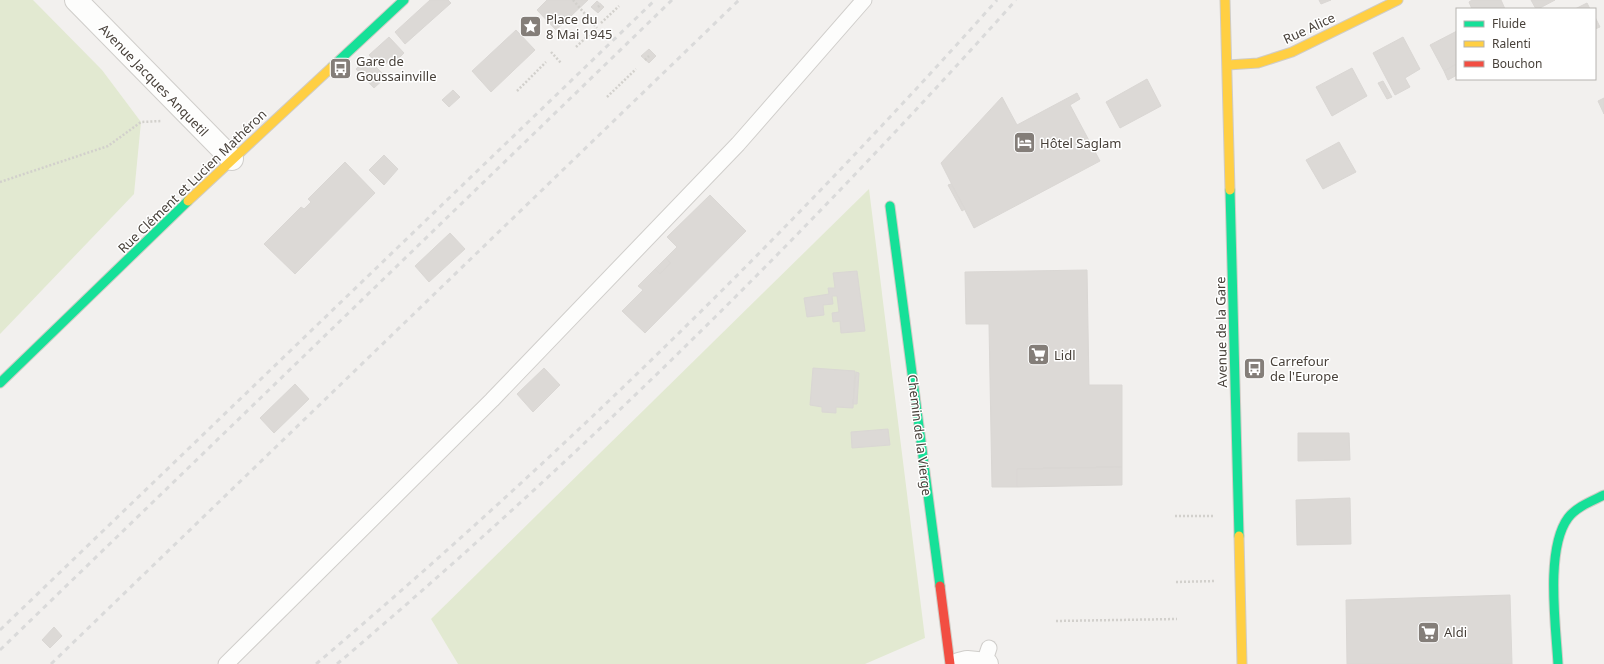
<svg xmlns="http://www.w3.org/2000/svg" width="1604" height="664" font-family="'Noto Sans',sans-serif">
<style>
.green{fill:#e2e9d1}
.building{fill:#dcd9d6;stroke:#dad7d4}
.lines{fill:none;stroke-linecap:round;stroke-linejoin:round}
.lane-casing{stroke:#d0cecb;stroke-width:17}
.street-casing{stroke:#d0cecb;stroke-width:24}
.fast-casing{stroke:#d0ccc5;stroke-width:11}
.slow-casing{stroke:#d0ccc5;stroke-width:11}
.jam-casing{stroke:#d0ccc5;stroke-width:11}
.path{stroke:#d2d0cc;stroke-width:2.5;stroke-dasharray:2 2;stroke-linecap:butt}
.lane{stroke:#fdfdfc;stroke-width:15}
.street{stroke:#fdfdfc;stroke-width:22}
.fast{stroke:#16e098;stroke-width:9}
.slow{stroke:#ffcf43;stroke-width:9}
.jam{stroke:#f24e42;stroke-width:9}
.rail{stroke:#dadada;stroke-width:3;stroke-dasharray:5 5;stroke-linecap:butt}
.labels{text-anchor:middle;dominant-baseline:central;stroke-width:3;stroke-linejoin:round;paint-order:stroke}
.poi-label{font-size:13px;fill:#48413a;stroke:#fff;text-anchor:start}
.street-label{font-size:13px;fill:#48413a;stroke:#fff}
</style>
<rect width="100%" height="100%" fill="#f2f0ee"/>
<g class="green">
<path d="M0 0H33L102 70 141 122 134 194 0 334Z"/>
<path d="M869 189 925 638 865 664H458L431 619Z"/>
</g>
<g class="building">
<path d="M430 0H448L451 3 405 44 395 32Z"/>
<path d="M547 0H588L556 30 537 10Z"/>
<path d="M1319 0H1331L1321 4Z"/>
<path d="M1472 0H1501L1505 9H1472L1469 2Z"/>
<path d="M1531 0H1555L1538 9H1536Z"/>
<path d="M597 1 604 7 598 13 591 7Z"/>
<path d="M1587 3 1590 9H1575Z"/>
<path d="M1595 17 1600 27 1595 29Z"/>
<path d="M516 30 535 50 491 92 472 71Z"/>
<path d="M1457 31V64L1444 71 1430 45Z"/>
<path d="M389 37 404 53 396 61 393 58 381 68 369 55Z"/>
<path d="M1403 37 1420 69 1405 78 1410 87 1395 95 1373 53Z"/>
<path d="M649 49 656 56 649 63 641 56Z"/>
<path d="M367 58 386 77 374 88 356 69Z"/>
<path d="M1457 64V75L1448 80 1444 71Z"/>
<path d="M1352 68 1367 96 1332 116 1316 87Z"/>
<path d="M1147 79 1161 106 1120 128 1106 102Z"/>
<path d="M1383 81 1392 97 1387 99 1378 83Z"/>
<path d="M453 90 460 97 449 107 442 100Z"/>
<path d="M1077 93 1080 99 1070 105 1100 161 974 228 941 163 1002 97 1017 125Z"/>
<path d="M1604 98V114L1598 101Z"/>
<path d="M1339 142 1356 172 1323 189 1306 160Z"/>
<path d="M384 155 398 169 384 185 369 170Z"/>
<path d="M345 162 375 193 295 274 264 244 301 207 304 209 311 202 308 199Z"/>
<path d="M951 184 965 209 962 211 948 185Z"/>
<path d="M710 195 746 231 645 333 622 311 643 290 638 286 655 269 660 274 670 263 666 258 677 247 667 237Z"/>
<path d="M450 233 465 249 429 282 415 266Z"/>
<path d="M666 258 670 263 660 274 655 269Z"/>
<path d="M1087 270 1089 385H1122V467L1017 469V487H992L989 324H966L965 272Z"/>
<path d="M857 271 865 331 841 333 840 321 833 322 832 313 839 312 837 296H832L833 304 823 305 824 315 807 317 804 298 829 294 828 288H835L833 273Z"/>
<path d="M544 368 560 385 533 412 517 394Z"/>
<path d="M813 368 855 371 853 408 836 407V413L822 412V407L810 405Z"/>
<path d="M856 372 859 373 857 404H853Z"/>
<path d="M295 384 309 399 274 433 260 418Z"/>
<path d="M888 429 890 445 852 448 851 432Z"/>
<path d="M1298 433H1349L1350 460 1298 461Z"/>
<path d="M1122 467V485L1017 487V469Z"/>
<path d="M1350 498 1351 544 1297 545 1296 500Z"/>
<path d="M1510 595 1512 664H1347L1346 600Z"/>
<path d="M54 627 62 636 50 648 42 640Z"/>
</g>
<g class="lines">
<defs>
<g id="lane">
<path d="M984 663 989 648"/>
<path d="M226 664 492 400 738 144 864 0"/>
</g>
<g id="street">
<path d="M76 0 232 159"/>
<path d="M959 664 967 662 987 664"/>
</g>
<g id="fast">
<path d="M332 67 404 0"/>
<path d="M1230 190 1239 536"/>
<path d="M890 206 940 586"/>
<path d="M0 383 188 201"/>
<path d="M1558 664C1556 627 1545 549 1568 518 1576 507 1592 501 1604 495"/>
</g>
<g id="slow">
<path d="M1225 0 1230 190"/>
<path d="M1228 65 1258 63 1292 52 1398 0"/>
<path d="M188 201 332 67"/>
<path d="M1239 536 1242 664"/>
</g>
<path id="jam" d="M940 586 950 664"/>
</defs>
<use href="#lane" class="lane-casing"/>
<use href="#street" class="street-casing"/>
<use href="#fast" class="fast-casing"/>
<use href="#slow" class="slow-casing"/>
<use href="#jam" class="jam-casing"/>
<g class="path">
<path d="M573 0 597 28"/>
<path d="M598 7 601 4"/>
<path d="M601 23 619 6"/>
<path d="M576 47 595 29"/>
<path d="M551 52 561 63"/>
<path d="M645 60 649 56"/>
<path d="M517 91 546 62"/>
<path d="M607 97 636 69"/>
<path d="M0 182 108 146 141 122 162 121"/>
<path d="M1175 516H1214"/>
<path d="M1176 582 1216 581"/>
<path d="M1056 621 1177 619"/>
</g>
<use href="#lane" class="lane"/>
<use href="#street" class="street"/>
<use href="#fast" class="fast"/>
<use href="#slow" class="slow"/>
<use href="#jam" class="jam"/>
<g class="rail">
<path d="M0 630 655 0"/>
<path d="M0 650 672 0"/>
<path d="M51 664 739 0"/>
<path d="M316 664C558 459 785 237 997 0"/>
<path d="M337 664C580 458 804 237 1016 0"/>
</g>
</g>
<defs>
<symbol id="sight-square" viewBox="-11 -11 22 22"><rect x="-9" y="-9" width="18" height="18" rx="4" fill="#847e79" stroke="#fff"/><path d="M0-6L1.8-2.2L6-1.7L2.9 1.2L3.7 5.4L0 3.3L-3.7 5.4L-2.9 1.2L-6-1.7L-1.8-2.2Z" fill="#fff"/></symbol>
<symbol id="bus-square" viewBox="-11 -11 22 22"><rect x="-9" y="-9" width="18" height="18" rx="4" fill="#847e79" stroke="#fff"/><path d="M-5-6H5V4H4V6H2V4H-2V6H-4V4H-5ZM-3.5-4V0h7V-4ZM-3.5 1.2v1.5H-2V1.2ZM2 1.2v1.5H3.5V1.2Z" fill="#fff"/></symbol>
<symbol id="hotel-square" viewBox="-11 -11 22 22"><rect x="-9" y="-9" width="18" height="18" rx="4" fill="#847e79" stroke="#fff"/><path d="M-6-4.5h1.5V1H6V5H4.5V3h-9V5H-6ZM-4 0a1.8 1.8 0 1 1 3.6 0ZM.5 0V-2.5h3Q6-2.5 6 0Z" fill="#fff"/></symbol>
<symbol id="supermarket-square" viewBox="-11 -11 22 22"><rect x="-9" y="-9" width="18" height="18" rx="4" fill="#847e79" stroke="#fff"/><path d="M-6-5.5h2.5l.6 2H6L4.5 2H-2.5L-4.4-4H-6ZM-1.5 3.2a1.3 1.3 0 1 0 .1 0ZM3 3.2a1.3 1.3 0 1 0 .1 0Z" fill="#fff"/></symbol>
</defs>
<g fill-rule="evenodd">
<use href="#sight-square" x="518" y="14" width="25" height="25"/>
<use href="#bus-square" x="328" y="56" width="25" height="25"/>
<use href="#hotel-square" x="1012" y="130" width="25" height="25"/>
<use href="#supermarket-square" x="1026" y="342" width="25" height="25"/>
<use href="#bus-square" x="1242" y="356" width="25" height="25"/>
<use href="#supermarket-square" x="1416" y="620" width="25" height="25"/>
</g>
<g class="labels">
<g class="poi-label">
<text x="546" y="19">Place du<tspan x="546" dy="15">8 Mai 1945</tspan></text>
<text x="356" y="61">Gare de<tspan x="356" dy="15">Goussainville</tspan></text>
<text x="1040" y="143">Hôtel Saglam</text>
<text x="1054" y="355">Lidl</text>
<text x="1270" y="361">Carrefour<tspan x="1270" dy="15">de l'Europe</tspan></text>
<text x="1444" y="632">Aldi</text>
</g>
<g class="street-label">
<text transform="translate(1309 28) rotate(-25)">Rue Alice</text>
<text transform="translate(154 80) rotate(46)">Avenue Jacques Anquetil</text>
<text transform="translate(192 181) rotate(-44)">Rue Clément et Lucien Mathéron</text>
<text transform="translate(1221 332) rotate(-91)">Avenue de la Gare</text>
<text transform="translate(920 435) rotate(83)">Chemin de la Vierge</text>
</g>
</g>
<rect x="1456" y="8" width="140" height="72" fill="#ffffff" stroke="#b6b3b0"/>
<rect x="1464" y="21" width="20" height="6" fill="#16e098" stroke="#b6b3b0"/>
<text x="1492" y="28" font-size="12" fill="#48413a">Fluide</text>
<rect x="1464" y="41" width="20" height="6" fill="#ffcf43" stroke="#b6b3b0"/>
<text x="1492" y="48" font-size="12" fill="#48413a">Ralenti</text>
<rect x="1464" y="61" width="20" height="6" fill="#f24e42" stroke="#b6b3b0"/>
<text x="1492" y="68" font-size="12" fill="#48413a">Bouchon</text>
</svg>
